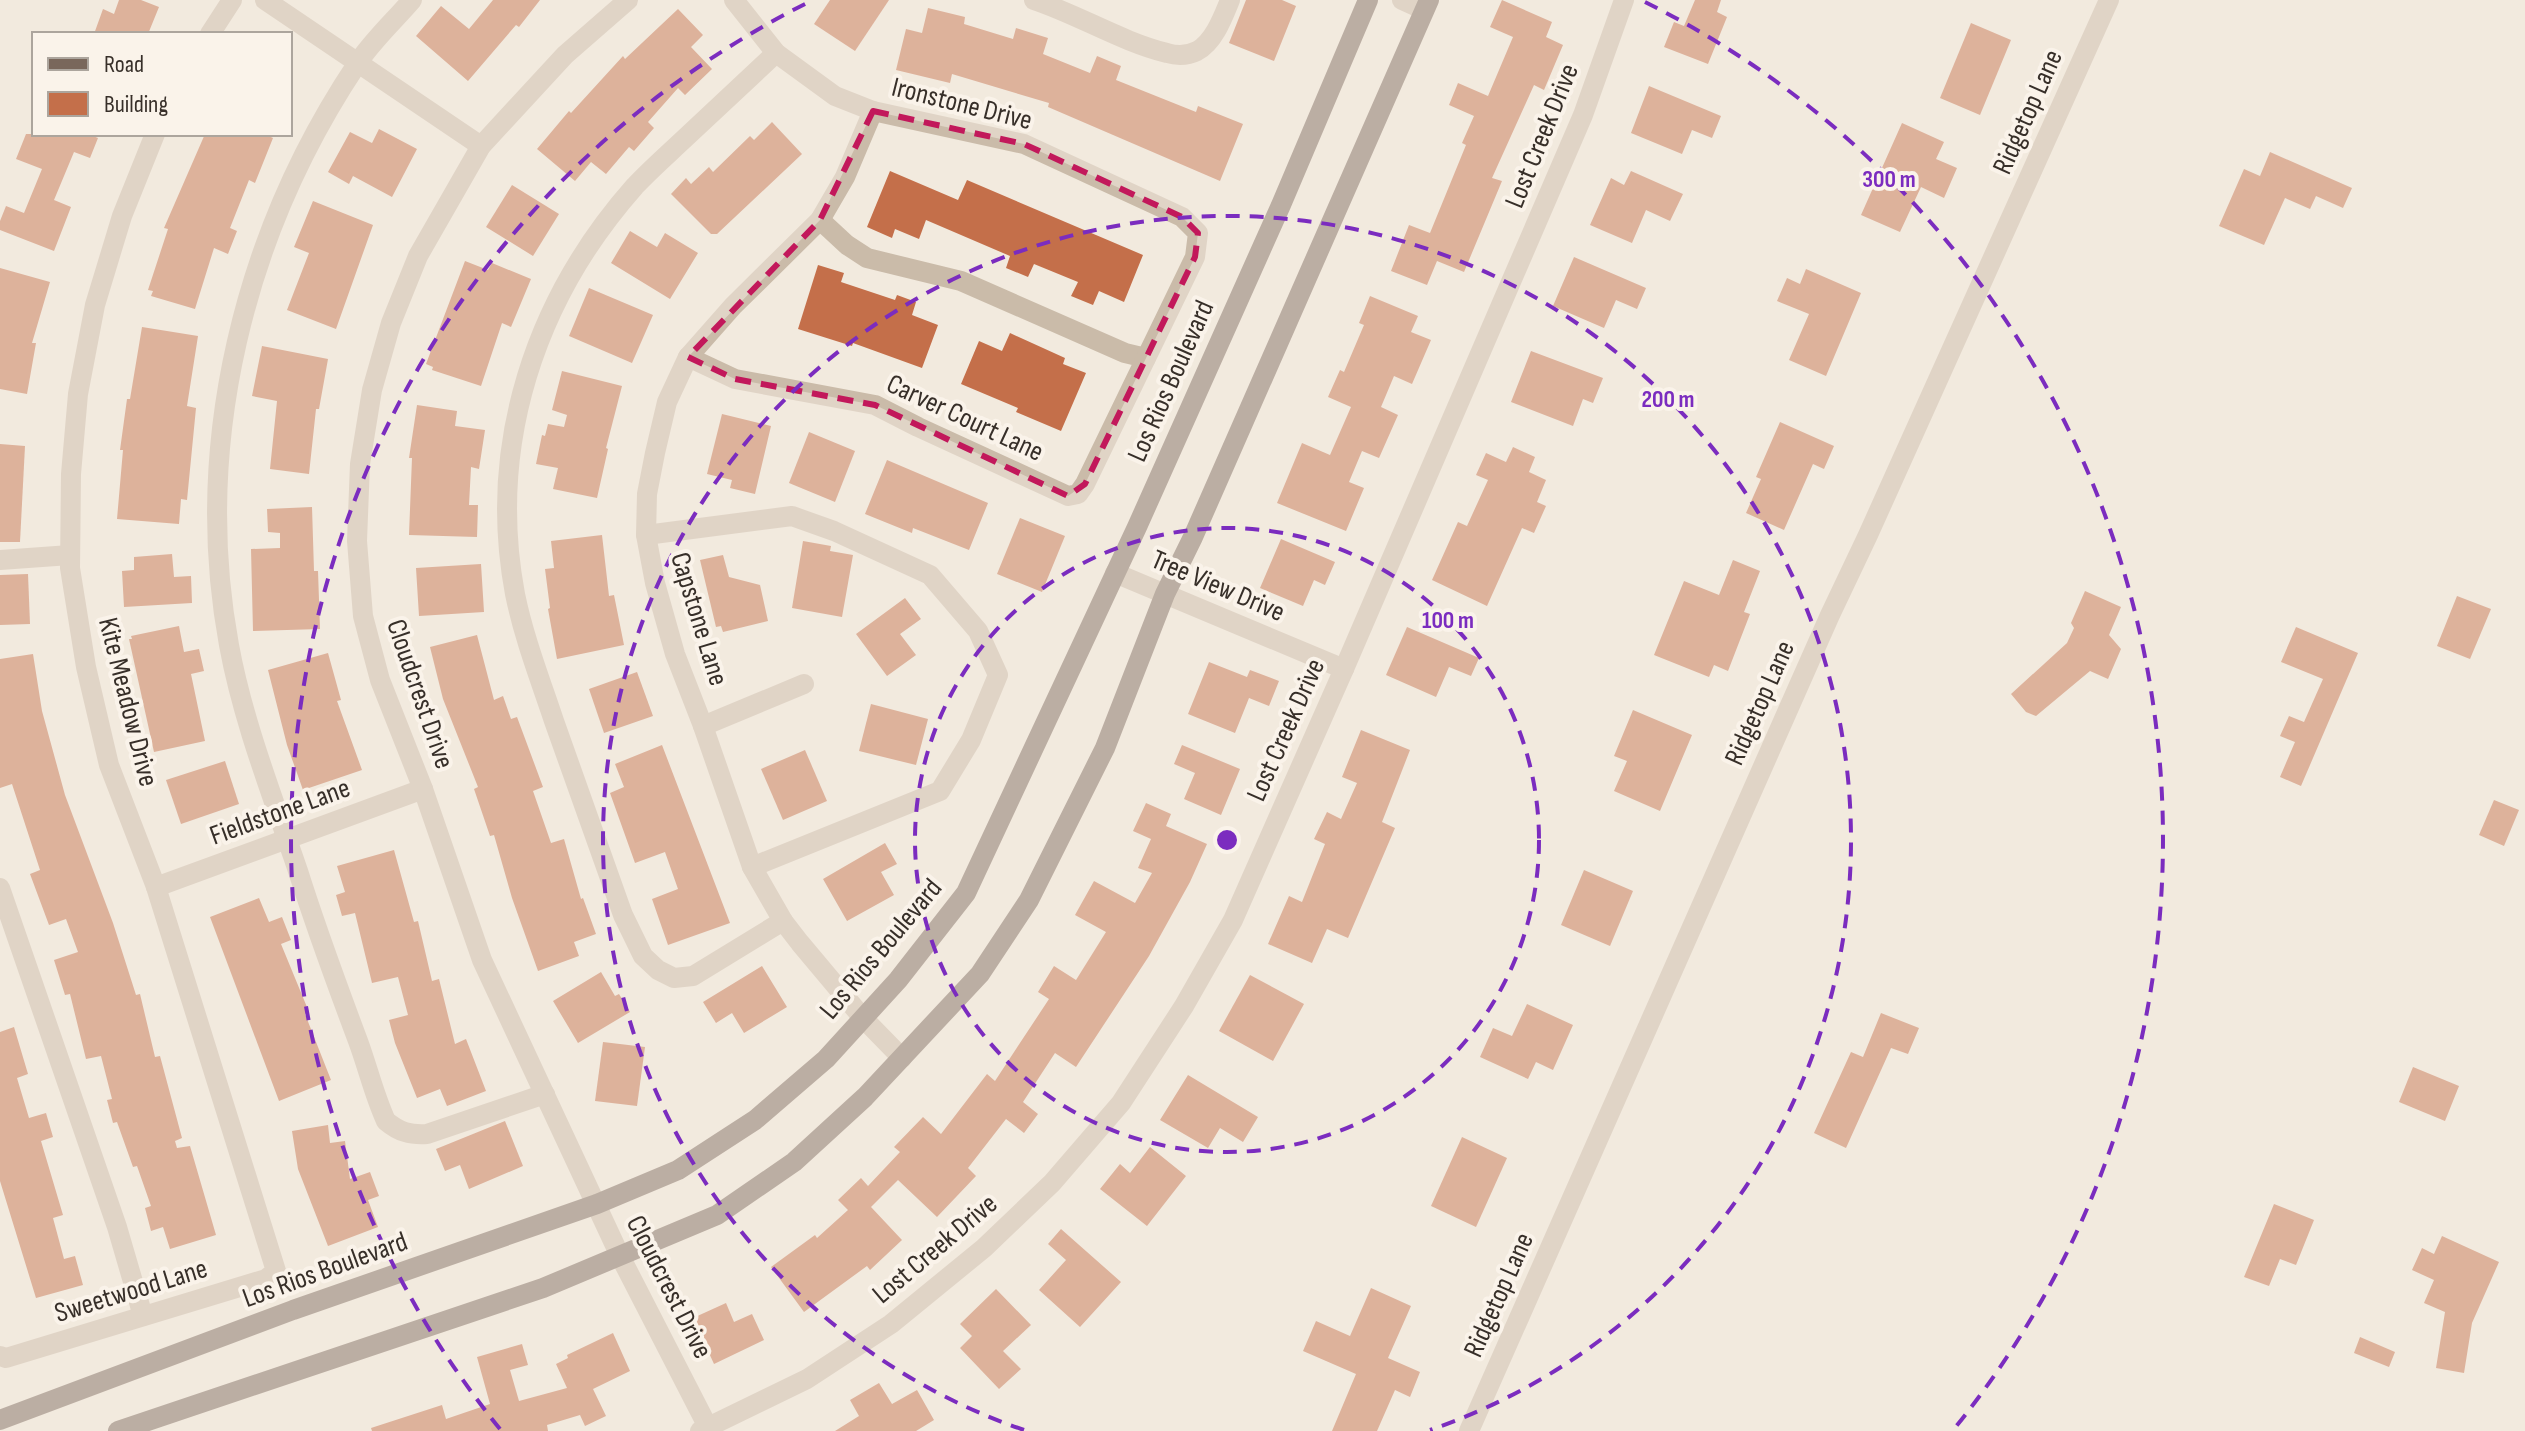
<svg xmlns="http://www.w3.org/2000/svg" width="2525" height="1431" font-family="'Sofia Sans Condensed',sans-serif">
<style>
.building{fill:#c46f4a}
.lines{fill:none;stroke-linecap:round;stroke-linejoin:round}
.minor{stroke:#cabba9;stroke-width:20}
.major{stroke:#79675b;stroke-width:20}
.marked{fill:none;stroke:#c2185b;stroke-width:6;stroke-dasharray:16 10;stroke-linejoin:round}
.ring{fill:none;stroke:#7b2cbf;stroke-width:4;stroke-dasharray:14 10}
.labels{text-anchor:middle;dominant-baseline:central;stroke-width:8;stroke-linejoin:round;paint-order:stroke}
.street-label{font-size:28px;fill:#372f29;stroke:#faf3ea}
.centre{fill:#7b2cbf;stroke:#faf3ea;stroke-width:4}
.ring-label{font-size:24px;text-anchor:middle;font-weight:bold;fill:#7b2cbf;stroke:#faf3ea;stroke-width:8;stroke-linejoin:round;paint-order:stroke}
</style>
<rect width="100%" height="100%" fill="#f2eade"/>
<g class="building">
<path d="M119 0H141L159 7 148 34H94L103 9 114 14Z"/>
<path d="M493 0H540L519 27 516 25 468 81 416 36 441 6 469 29Z"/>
<path d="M830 0H889L855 51 814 24Z"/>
<path d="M1246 0H1282L1296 6 1274 61 1229 43Z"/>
<path d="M1502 0 1552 22 1546 37 1563 45 1544 90 1534 85 1492 178 1502 181 1464 272 1437 261 1427 285 1391 271 1409 225 1430 233 1466 145 1462 143 1474 116 1449 105 1458 83 1488 96 1513 37 1490 27Z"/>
<path d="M1695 0H1721L1717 12 1727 17 1708 64 1664 47 1674 22 1684 26Z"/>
<path d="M928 8 965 17 964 24 1013 39 1016 28 1048 38 1043 54 1090 73 1097 56 1121 66 1116 80 1196 112 1198 106 1243 124 1220 181 1048 107 1049 103 952 74 950 83 896 70 906 29 922 33Z"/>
<path d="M678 9 703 35 691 47 712 69 685 95 678 88 648 122 654 128 634 151 629 147 606 174 591 162 575 181 537 149 569 111 571 113 623 56 625 59Z"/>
<path d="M1971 23 2011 40 1980 115 1940 98Z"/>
<path d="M1649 86 1721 116 1712 138 1692 130 1682 154 1631 133Z"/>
<path d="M772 122 802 154 717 234H711L671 194 686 178 691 184 709 167 713 172 750 136 754 140Z"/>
<path d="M1902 123 1944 142 1936 159 1957 168 1944 198 1921 187 1900 232 1861 215Z"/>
<path d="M379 129 417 149 392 197 353 176 349 184 328 172 350 132 372 143Z"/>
<path d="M26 134H88L98 138 90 158 74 152 54 200 71 207 54 251 0 230V221L6 206 24 213 42 169 16 159Z"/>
<path d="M205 134H264L273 138 255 183 249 180 230 228 237 231 228 254 214 248 195 309 151 296 153 291 148 290 168 229 164 228Z"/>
<path d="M2270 152 2352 188 2343 208 2316 196 2310 209 2285 198 2264 245 2219 226 2244 169 2260 176Z"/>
<path d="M890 171 958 200 967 180 1143 255 1124 302 1099 291 1093 305 1071 296 1078 282 1034 264 1028 277 1006 268 1010 256 926 220 919 239 895 229 892 238 867 227Z"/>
<path d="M1631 171 1683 194 1670 221 1646 210 1632 243 1590 225 1611 178 1624 185Z"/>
<path d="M512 185 559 214 533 256 486 227Z"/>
<path d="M313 201 373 225 336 329 287 310 309 253 294 247Z"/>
<path d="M630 231 657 247 665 233 698 253 670 299 611 263Z"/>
<path d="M1574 257 1646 288 1637 309 1616 300 1604 328 1553 306Z"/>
<path d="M465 261 488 270 492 263 531 279 511 327 502 323 481 386 432 370 433 367 426 364Z"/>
<path d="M818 265 844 273 841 282 895 300 897 295 916 302 912 315 938 325 922 368 853 343 852 346 798 329Z"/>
<path d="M0 268 50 282 32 343H36L27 394 0 389Z"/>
<path d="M1806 269 1861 293 1826 376 1789 360 1809 314 1777 301 1787 278 1800 284Z"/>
<path d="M589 288 653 315 632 363 569 336Z"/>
<path d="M1370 296 1418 316 1411 332 1431 340 1412 384 1394 376 1381 407 1398 415 1379 458 1362 451 1349 482 1364 488 1346 531 1277 503 1302 443 1330 455 1351 407 1328 397 1340 370 1344 372 1364 325 1359 323Z"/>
<path d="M142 327 198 336 187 406 196 408 187 500 181 499 179 524 117 519 123 450H120L127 399H130Z"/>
<path d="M1010 333 1065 358 1063 364 1086 373 1061 431 1016 412 1018 408 961 384 979 341 1002 351Z"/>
<path d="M262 346 328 359 319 409H316L309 474 270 469 277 401 252 396Z"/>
<path d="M1531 351 1603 378 1593 403 1583 399 1573 426 1511 402Z"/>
<path d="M562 371 622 386 606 448 608 449 597 498 553 489 558 468 536 464 542 435 545 436 548 424 564 427 567 415 552 410Z"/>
<path d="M417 405 457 411 455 426 485 430 479 469 471 467 469 505H478L477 537 409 535 412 458H409Z"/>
<path d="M722 414 771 426 755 494 730 488 732 480 707 474Z"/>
<path d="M1780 422 1834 446 1824 469 1813 464 1784 530 1746 513 1761 479 1756 477Z"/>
<path d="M809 432 855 451 835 502 789 483Z"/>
<path d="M0 444 25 446 20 542H0Z"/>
<path d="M1513 447 1535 457 1529 472 1546 480 1537 502 1546 506 1534 533 1522 528 1487 606 1432 580 1458 522 1467 526 1488 480 1476 475 1486 453 1506 462Z"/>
<path d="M887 460 988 503 969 550 913 528 912 533 865 514Z"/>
<path d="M312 507 314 571H318L320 629 253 631 251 549 280 548V533L268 532 267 509Z"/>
<path d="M1020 518 1065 536 1042 592 997 574Z"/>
<path d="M602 535 609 596 614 595 624 645 557 659 548 609 550 608 545 569 554 568 551 541Z"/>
<path d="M1281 539 1335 562 1325 585 1314 580 1303 606 1260 588Z"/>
<path d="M803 541 831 546 830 551 853 555 842 617 792 608Z"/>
<path d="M172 554 174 577 191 576 192 603 124 607 122 571 134 570V557Z"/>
<path d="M723 555 729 577 760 585 768 621 723 632 721 626 716 627 700 560Z"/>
<path d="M1733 560 1760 571 1744 612 1750 614 1728 671 1714 665 1709 677 1654 655 1684 581 1719 595Z"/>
<path d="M481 564 484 612 419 616 416 568Z"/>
<path d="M28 574 30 624 0 625V575Z"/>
<path d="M2085 591 2121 607 2109 635 2121 649 2108 679 2090 671 2036 716 2026 712 2011 694 2067 643 2074 628 2071 623Z"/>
<path d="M2457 596 2491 609 2470 659 2437 646Z"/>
<path d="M905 598 921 619 900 634 916 655 887 676 856 634Z"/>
<path d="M179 626 184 652 199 649 204 671 191 674 205 741 154 752 129 639H132L131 636Z"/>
<path d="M1407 627 1479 658 1471 676 1449 667 1436 697 1386 675Z"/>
<path d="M2296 627 2358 653 2301 786 2280 777 2295 742 2280 736 2289 716 2304 722 2323 679 2281 662Z"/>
<path d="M477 635 494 700 503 696 511 719 517 717 543 787 533 791 551 843 564 839 581 899 583 898 596 934 574 942 579 956 538 971 512 898 494 835 490 836 474 789 478 787 443 699 430 647Z"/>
<path d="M328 653 341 700 337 701 362 770 303 790 287 745 268 670Z"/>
<path d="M33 654 42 711 65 795 113 923 136 995 140 994 155 1057 160 1056 182 1138 175 1141 177 1148 190 1146 216 1235 170 1249 163 1227 151 1231 145 1208 151 1206 137 1166 133 1167 117 1122 113 1123 107 1100 112 1099 101 1056 86 1059 70 994 65 995 54 960 78 952 66 919 49 925 30 874 40 870 12 784 0 788V659Z"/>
<path d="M1209 662 1247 677 1250 670 1279 681 1269 706 1249 698 1235 733 1188 714Z"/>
<path d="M637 672 653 716 604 733 589 689Z"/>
<path d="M871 704 928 719 916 765 859 751Z"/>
<path d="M1633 710 1692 735 1660 811 1614 791 1627 761 1614 756Z"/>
<path d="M1361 730 1410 750 1382 822 1395 828 1348 938 1327 929 1312 963 1268 944 1289 896 1302 902 1325 844 1314 839 1327 812 1341 819 1357 783 1342 777Z"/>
<path d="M662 745 730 923 668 945 652 899 678 889 665 852 635 863 610 793 624 787 615 764Z"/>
<path d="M1182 745 1240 769 1221 815 1184 799 1195 773 1174 764Z"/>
<path d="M805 750 827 801 783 820 761 769Z"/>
<path d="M225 761 239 804 181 824 166 780Z"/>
<path d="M2494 800 2519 810 2504 846 2479 835Z"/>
<path d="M1146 803 1171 814 1166 826 1207 844 1190 882 1149 956 1076 1067 1055 1053 1023 1102 1038 1114 1024 1133 1006 1119 968 1168 976 1176 937 1217 898 1180 871 1207 902 1240 870 1270 867 1266 804 1312 771 1267 815 1235 817 1238 848 1210 838 1200 861 1178 868 1186 900 1152 894 1147 923 1117 941 1134 987 1074 995 1081 1049 999 1038 992 1054 966 1076 980 1106 932 1075 915 1094 881 1135 903 1152 873 1138 868 1151 839 1133 831Z"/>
<path d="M885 843 897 864 881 872 894 895 847 921 823 879Z"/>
<path d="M394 850 414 922 418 921 432 981 439 979 455 1044 466 1039 486 1091 447 1106 440 1089 417 1098 395 1043 389 1020 408 1015 398 977 372 983 355 913 342 916 336 895 345 892 337 866Z"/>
<path d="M1584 870 1633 891 1610 946 1561 925Z"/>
<path d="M259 898 269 922 282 917 291 940 281 944 309 1012 305 1014 331 1080 279 1101 210 917Z"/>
<path d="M762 966 787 1007 744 1033 732 1013 716 1023 703 1002Z"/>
<path d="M601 972 615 996 619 994 630 1012 578 1043 553 1001Z"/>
<path d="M1250 975 1304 1004 1273 1061 1219 1031Z"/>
<path d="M1527 1004 1573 1025 1553 1070 1536 1062 1528 1079 1480 1057 1493 1028 1512 1036Z"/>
<path d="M1881 1013 1919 1028 1908 1054 1891 1048 1846 1148 1814 1133 1851 1052 1863 1057Z"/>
<path d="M14 1027 28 1074 17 1078 29 1118 46 1113 53 1137 41 1141 63 1215 53 1218 64 1259 75 1256 83 1285 36 1298 0 1181V1032Z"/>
<path d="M603 1042 645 1047 637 1106 595 1101Z"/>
<path d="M2413 1067 2459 1086 2445 1121 2399 1102Z"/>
<path d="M1188 1075 1258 1117 1243 1142 1220 1128 1208 1148 1160 1120Z"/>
<path d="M505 1121 523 1166 469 1189 460 1165 445 1171 436 1149Z"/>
<path d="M328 1125 330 1143 345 1141 350 1179 370 1172 379 1196 368 1200 378 1227 328 1246 298 1169 292 1131Z"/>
<path d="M1462 1137 1507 1158 1476 1227 1431 1206Z"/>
<path d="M1150 1147 1186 1176 1147 1226 1100 1189 1120 1164 1130 1173Z"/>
<path d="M2274 1204 2314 1220 2296 1265 2280 1259 2269 1286 2244 1277Z"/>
<path d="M1061 1229 1121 1282 1080 1327 1039 1290 1066 1260 1048 1244Z"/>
<path d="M2442 1236 2499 1262 2472 1323 2464 1373 2436 1368 2445 1312 2424 1303 2434 1280 2412 1270 2422 1248 2434 1254Z"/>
<path d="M1371 1288 1411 1306 1388 1358 1420 1372 1410 1397 1395 1390 1377 1431H1332L1356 1374 1303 1351 1316 1321 1350 1336Z"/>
<path d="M996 1289 1031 1325 1003 1351 1021 1369 999 1389 960 1348 972 1336 960 1324Z"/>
<path d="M726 1303 734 1322 752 1314 764 1340 714 1364 693 1318Z"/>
<path d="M613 1333 630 1371 593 1389 606 1416 585 1426 580 1415 547 1425 548 1431H372L371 1428 442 1405 446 1419 490 1404 477 1357 522 1344 528 1365 510 1370 519 1401 567 1388 556 1364 568 1358 567 1355Z"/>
<path d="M2360 1337 2395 1352 2389 1367 2354 1353Z"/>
<path d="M879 1383 892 1404 917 1390 934 1420 916 1431H835L859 1416 850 1400Z"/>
</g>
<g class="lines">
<g class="minor">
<path d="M265 0 481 146"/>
<path d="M412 0C394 21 372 41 357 64 244 233 192 444 229 645 243 722 273 797 298 871 316 928 337 985 358 1041 368 1068 374 1095 386 1121 399 1132 410 1135 427 1134L545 1094"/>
<path d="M628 0 565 55 481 146 418 256 391 323 372 390 360 464 357 541 363 616 380 680 423 789 482 960 620 1256 710 1431"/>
<path d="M1034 0C1079 15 1122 42 1167 53 1177 56 1187 56 1197 51 1214 42 1223 17 1230 0"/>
<path d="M1402 0 1424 10"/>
<path d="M210 34 232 0"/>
<path d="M776 53C745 82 714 111 683 140 667 155 650 170 635 186 535 299 487 444 515 594 524 638 540 679 554 721 577 786 600 850 623 915L643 956 658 970 674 978 693 976 783 921"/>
<path d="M873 111 845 177 820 220 733 306 688 357 667 402 655 453 647 494 646 535 655 583 675 654 703 726 752 867 783 921 800 943 862 1017 902 1058"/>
<path d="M820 220 847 245 867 258 961 281 1125 353 1146 358"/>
<path d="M688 357 735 379 875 405 918 427 1068 496 1078 494 1085 484 1195 257 1198 233 1182 217 1024 144 873 111 835 96 776 53 734 0"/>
<path d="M646 535 792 516 834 531 930 575 978 631 998 675 971 740 940 791 752 867"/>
<path d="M0 560 70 555"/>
<path d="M1115 573 1344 669"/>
<path d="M703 726 804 684"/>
<path d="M156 887 423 789"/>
<path d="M0 888 117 1227 143 1316"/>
<path d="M0 1356 6 1358 266 1279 276 1271 156 887 109 765 86 667 70 568 71 474 78 394 95 305 122 216 155 134"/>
<path d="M700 1431 807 1379 891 1324 984 1248 1052 1183 1121 1103 1184 1006 1233 920 1344 669 1583 115 1624 0"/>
<path d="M1469 1431 1830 615 1868 535 2109 0"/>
</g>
<g class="major">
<path d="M0 1420 293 1310 597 1204 678 1170 755 1120 826 1059 898 980 966 893 1137 527 1281 205 1368 0"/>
<path d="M118 1431 543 1288 717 1215 794 1162 865 1097 980 974 1029 900 1105 748 1165 594 1193 537 1429 0"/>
</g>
</g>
<path d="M0 0H2525V1431H0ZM873 111 1024 144 1182 217 1198 233 1195 257 1085 484 1068 496 875 405 735 379 688 357 820 220Z" fill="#f2eade" fill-opacity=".55" fill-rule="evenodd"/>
<path class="marked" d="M873 111 1024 144 1182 217 1198 233 1195 257 1085 484 1068 496 875 405 735 379 688 357 820 220Z"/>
<g class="ring">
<circle cx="1227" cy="840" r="312"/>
<path d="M1024 1430A624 624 0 1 1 1430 1430"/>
<path d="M500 1429A936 936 0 0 1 809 2M1645 2A936 936 0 0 1 1954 1429"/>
</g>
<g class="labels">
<g class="street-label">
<text transform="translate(962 104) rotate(14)">Ironstone Drive</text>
<text transform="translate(2028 112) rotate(-66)">Ridgetop Lane</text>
<text transform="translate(1542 136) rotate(-68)">Lost Creek Drive</text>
<text transform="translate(1171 381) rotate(-66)">Los Rios Boulevard</text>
<text transform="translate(965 418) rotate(25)">Carver Court Lane</text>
<text transform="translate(1218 586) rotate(23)">Tree View Drive</text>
<text transform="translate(699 619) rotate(73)">Capstone Lane</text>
<text transform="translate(420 694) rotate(71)">Cloudcrest Drive</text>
<text transform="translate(128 702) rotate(76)">Kite Meadow Drive</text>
<text transform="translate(1760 703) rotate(-66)">Ridgetop Lane</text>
<text transform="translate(1286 730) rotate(-66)">Lost Creek Drive</text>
<text transform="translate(280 812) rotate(-20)">Fieldstone Lane</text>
<text transform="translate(881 949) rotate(-50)">Los Rios Boulevard</text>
<text transform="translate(935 1249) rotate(-40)">Lost Creek Drive</text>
<text transform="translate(325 1270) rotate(-20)">Los Rios Boulevard</text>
<text transform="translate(669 1287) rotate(63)">Cloudcrest Drive</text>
<text transform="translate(131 1291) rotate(-17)">Sweetwood Lane</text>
<text transform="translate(1499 1295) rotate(-66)">Ridgetop Lane</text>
</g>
</g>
<circle cx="1227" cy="840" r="12" class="centre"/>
<g class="ring-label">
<text x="1889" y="187">300 m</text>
<text x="1668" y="407">200 m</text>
<text x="1448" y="628">100 m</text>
</g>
<rect x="32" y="32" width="260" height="104" fill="#faf3ea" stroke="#aca59d" stroke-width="2"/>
<rect x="48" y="58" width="40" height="12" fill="#79675b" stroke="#aca59d" stroke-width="2"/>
<text x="104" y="72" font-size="24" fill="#372f29">Road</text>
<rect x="48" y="92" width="40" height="24" fill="#c46f4a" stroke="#aca59d" stroke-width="2"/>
<text x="104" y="112" font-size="24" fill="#372f29">Building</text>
</svg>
